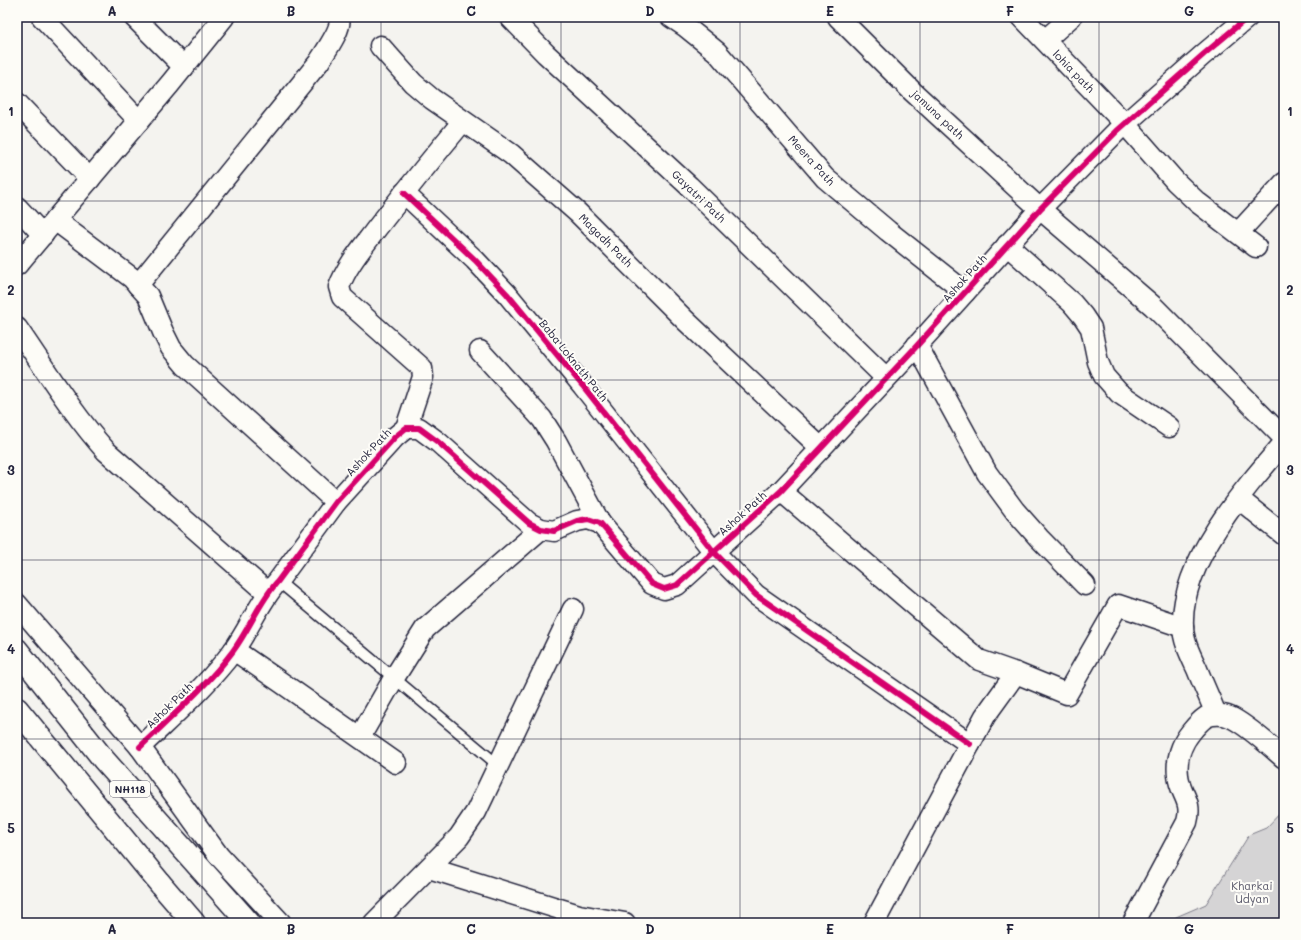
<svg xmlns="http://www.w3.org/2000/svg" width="1301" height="940" font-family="Mali,sans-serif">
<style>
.green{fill:#d5d4d5;stroke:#7c7b88}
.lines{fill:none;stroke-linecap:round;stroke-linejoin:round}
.service-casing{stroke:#22223b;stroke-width:13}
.minor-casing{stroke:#22223b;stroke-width:23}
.trunk-casing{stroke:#22223b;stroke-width:25}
.service{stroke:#fdfcf7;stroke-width:10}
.minor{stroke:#fdfcf7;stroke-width:20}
.trunk{stroke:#fdfcf7;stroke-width:22}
.cycleway-casing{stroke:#fdfcf7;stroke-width:8}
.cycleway{stroke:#d6006c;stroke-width:6}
.grid{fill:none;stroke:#22223b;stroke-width:1;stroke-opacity:0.55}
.labels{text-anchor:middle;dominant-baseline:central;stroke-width:4;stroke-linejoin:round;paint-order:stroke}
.shield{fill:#fdfcf7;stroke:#646373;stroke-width:1}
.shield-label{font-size:10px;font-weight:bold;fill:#22223b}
.street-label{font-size:11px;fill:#22223b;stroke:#fdfcf7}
.park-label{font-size:11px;fill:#585769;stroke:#fdfcf7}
.neatline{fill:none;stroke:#22223b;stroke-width:1.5}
.grid-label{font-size:13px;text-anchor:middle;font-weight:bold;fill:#22223b}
</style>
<rect width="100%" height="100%" fill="#f4f3ef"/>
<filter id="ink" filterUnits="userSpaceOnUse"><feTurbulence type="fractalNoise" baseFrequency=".025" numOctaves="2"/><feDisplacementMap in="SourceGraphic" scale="8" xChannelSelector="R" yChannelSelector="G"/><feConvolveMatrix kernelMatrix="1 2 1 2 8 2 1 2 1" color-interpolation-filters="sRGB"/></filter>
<g filter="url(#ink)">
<path class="green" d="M1284 809V923H1169L1176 917 1206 904 1249 835 1266 828Z"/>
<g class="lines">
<defs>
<path id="service" d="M278 581 498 765"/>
<g id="minor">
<path d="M42 17 139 121"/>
<path d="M134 17 184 67"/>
<path d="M510 17 546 54 689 186 886 378"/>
<path d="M671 17 686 27 717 52 825 178 888 231 965 292"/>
<path d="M838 17 913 92 1040 209 1153 306 1284 438"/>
<path d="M1022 17 1125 124 1175 181 1197 202 1256 247"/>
<path d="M1045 40 1071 17"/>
<path d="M380 46 413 83 432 99 511 154 578 213 686 321 821 448"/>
<path d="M17 103 90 179"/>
<path d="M404 193 475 260 507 294 583 386 714 552 756 595 970 744"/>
<path d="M17 207 43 235"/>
<path d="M55 220 132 278 138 285 148 296 163 332 171 348 185 365 336 502"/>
<path d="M1238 233 1284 183"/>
<path d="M1007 245 1072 303 1083 316 1091 328 1098 362 1104 376 1119 393 1169 427"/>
<path d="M17 265 170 84 224 17"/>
<path d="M138 285 319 62C325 52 343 28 339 17"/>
<path d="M17 328C46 370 72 413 106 451L268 593"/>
<path d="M917 345 987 473 1015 511 1039 538 1085 585"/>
<path d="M480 351 542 419 556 441 600 523"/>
<path d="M406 428 423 377 422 368 342 297 339 287C347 265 363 247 377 228 405 192 434 156 463 121"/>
<path d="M781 491 979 660 1016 673 985 716 874 923"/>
<path d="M1239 499 1284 535"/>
<path d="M17 604 140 747 219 856 281 923"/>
<path d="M234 650 282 683 396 763"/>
<path d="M1016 673 1067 694 1118 605 1183 627"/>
<path d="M1216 714C1210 699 1203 684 1197 669 1191 656 1183 641 1183 626 1180 562 1244 489 1284 443"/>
<path d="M360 737 394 678 425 629 541 529"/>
<path d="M140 747C172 716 207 686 233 651 250 628 259 602 278 581L336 502 395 437 406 428H419L438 442 529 523 541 529 554 531 577 521 588 519 600 523 652 584 664 589 677 585 781 491 913 350 1040 209 1117 131 1204 54 1248 17"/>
<path d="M429 868 579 915 625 923"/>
<path d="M374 923 459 837 476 812 573 609"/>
<path d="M1133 923 1187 822C1193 800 1180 795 1178 775 1176 760 1181 744 1191 732 1195 727 1200 721 1206 717 1213 714 1223 714 1230 717 1246 724 1270 746 1284 758"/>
</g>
<g id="trunk">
<path d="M17 650 104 760 249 923"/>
<path d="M17 709 163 887 194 923"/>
</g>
</defs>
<use href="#service" class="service-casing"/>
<use href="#minor" class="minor-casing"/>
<use href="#trunk" class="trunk-casing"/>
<use href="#service" class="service"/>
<use href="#minor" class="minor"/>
<use href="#trunk" class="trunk"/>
<defs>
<g id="cycleway">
<path d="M404 193 475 260 507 294 583 386 714 552 756 595 970 744"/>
<path d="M140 747C172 716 207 686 233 651 250 628 259 602 278 581L336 502 395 437 406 428H419L438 442 529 523 541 529 554 531 577 521 588 519 600 523 652 584 664 589 677 585 781 491 913 350 1040 209 1117 131 1204 54 1248 17"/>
</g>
</defs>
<use href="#cycleway" class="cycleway-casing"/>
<use href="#cycleway" class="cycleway"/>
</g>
</g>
<path class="grid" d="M202 17V923M381 17V923M561 17V923M740 17V923M920 17V923M1099 17V923M17 201H1284M17 380H1284M17 560H1284M17 739H1284"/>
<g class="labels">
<rect class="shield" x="110" y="781" width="40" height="16" rx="3"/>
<g class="shield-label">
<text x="130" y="789">NH118</text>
</g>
<g class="street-label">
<text transform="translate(1074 71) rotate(46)">lohia path</text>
<text transform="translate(938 114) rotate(43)">jamuna path</text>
<text transform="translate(812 160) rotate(48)">Meera Path</text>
<text transform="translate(699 196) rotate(44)">Gayatri Path</text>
<text transform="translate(606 240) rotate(45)">Magadh Path</text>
<text transform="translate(964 278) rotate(-48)">Ashok Path</text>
<text transform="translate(574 360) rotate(51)">Baba Loknath Path</text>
<text transform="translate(368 452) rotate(-47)">Ashok Path</text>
<text transform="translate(742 513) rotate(-42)">Ashok Path</text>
<text transform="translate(169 705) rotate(-44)">Ashok Path</text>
</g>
<g class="park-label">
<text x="1252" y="885">Kharkai<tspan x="1252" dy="13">Udyan</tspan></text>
</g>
</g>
<rect width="1301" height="940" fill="none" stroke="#fdfcf7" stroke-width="44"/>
<rect x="22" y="22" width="1257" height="896" class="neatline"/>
<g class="grid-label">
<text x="112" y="16">A</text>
<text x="291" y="16">B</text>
<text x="471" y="16">C</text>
<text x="650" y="16">D</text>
<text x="830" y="16">E</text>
<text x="1010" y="16">F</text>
<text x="1189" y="16">G</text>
<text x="11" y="116">1</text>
<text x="1290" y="116">1</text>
<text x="11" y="295">2</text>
<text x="1290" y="295">2</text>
<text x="11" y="475">3</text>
<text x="1290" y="475">3</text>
<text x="11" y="654">4</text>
<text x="1290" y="654">4</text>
<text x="11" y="833">5</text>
<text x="1290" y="833">5</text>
<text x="112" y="934">A</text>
<text x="291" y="934">B</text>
<text x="471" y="934">C</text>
<text x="650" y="934">D</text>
<text x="830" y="934">E</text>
<text x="1010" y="934">F</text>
<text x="1189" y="934">G</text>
</g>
</svg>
